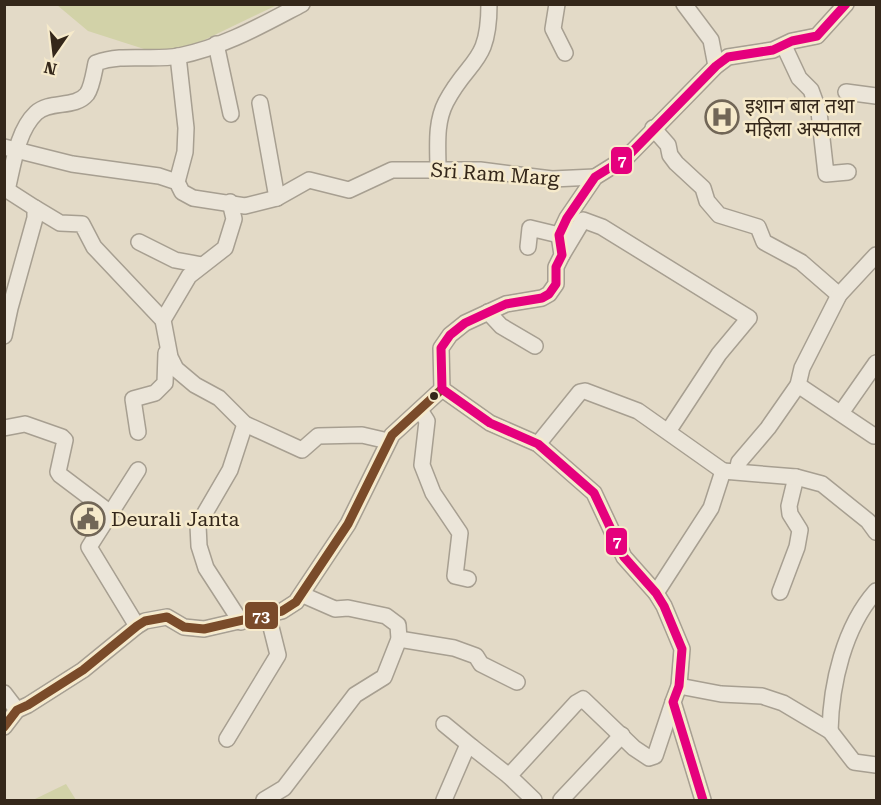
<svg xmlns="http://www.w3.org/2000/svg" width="881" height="805" font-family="'Roboto Serif','Noto Sans Devanagari',serif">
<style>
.green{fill:#d2d2a8}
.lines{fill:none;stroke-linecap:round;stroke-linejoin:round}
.minor-casing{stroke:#a79f91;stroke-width:18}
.minor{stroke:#ebe5d9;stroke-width:15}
.bus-1-casing{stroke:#f6eacb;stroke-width:14}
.bus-2-casing{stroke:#f6eacb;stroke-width:14}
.bus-1{stroke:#7a4b2a;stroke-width:9}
.bus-2{stroke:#e5007d;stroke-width:9}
.bus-dot{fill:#34271a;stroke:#f6eacb;stroke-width:2}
.labels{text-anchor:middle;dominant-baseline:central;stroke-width:5;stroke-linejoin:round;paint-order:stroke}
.poi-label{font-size:20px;fill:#34271a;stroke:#f6eacb;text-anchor:start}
.street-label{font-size:20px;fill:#34271a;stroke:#f6eacb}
.line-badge{stroke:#f6eacb;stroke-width:2}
.badge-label{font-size:16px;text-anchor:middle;font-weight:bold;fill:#fff}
</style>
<rect width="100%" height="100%" fill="#e3dac7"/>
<g class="green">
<path d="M57 5H277L169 57 88 31Z"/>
<path d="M66 784 76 800H5L35 799Z"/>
</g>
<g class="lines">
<defs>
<g id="minor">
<path d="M557 4 553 29 565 53"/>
<path d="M684 4 711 40 716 66"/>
<path d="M216 44 231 114"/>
<path d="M784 46 799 78 811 90 819 112 826 174 848 172"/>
<path d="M846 92 876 96"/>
<path d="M260 103 277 198"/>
<path d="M653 128 668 145 670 155 676 163 703 188 707 201 719 215 758 227 764 242 801 262 839 295"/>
<path d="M4 147 72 164 159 176 177 182 182 192 193 198 245 206 277 198 309 180 349 190 392 170H480L552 179 595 177"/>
<path d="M438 170C438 147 435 123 446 102 469 58 489 65 489 4"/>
<path d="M177 182 185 152 186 128 178 56"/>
<path d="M4 190H7C13 166 17 131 36 113 50 100 75 109 87 94 92 87 94 72 96 63 123 53 151 61 179 56 224 47 262 25 302 4"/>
<path d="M230 202 234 219 225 248 189 276 163 320 170 357 176 369 195 385 219 398 245 424 302 450 318 436 362 435 388 441"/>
<path d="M35 208 60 223 82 224 94 247 163 320"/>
<path d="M139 242 175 260 202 265"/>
<path d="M528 247 530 228 559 235"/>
<path d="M562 255 583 220 602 227 749 318 719 354 669 430"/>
<path d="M488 312 501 326 535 346"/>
<path d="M4 336 10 308 35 218V208L7 190"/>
<path d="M798 385 874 436"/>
<path d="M420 410 427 421 422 465 433 493 460 533 455 576 468 579"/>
<path d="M841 413 876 363"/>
<path d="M4 428 25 424 62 437 65 440 58 472 60 475 109 512"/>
<path d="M138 432 133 399 155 393 165 383 166 353"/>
<path d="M538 444 580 392 585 391 638 411 723 471"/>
<path d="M737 471 739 462 768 428 798 385 802 368 839 295 876 255"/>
<path d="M780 592 797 547 800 530 790 514 789 506 796 477"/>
<path d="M656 593 711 508 723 471 796 477 822 484 868 521 876 532"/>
<path d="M241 622 206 568 199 546 198 525 230 470 245 424"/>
<path d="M137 626 89 547 138 470"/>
<path d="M399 639 454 648 476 656 481 664 517 682"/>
<path d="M679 686 721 694 762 696 783 703 830 731 854 762 876 765"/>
<path d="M4 693 17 710"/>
<path d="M444 724 472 747"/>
<path d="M4 727 17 710 28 705 83 670 137 626 145 621 167 617 184 627 204 629 282 611 296 602 348 524 392 435 442 389"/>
<path d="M830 731C831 684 844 627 876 591"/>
<path d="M227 739 278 655 268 615"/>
<path d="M264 800 284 788 355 695 384 677 399 639 398 625 386 616 348 608 335 609 303 595"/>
<path d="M444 800 466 749 472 747 509 776"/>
<path d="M534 800 509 776 576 703 583 699 634 748 649 758 655 756 673 702"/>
<path d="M561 800 622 735"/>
<path d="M703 800 673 702 679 686 682 649 664 606 656 593 624 557 594 493 538 444 490 423 442 389 441 348 450 335 465 323 506 304 542 298 549 294 556 284V267L562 255 559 235 567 218 595 177 627 157 716 66 728 57 773 50 792 41 817 36 846 4"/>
</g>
</defs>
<use href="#minor" class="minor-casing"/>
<use href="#minor" class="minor"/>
<defs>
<path id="bus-1" d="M4 727 17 710 28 705 83 670 137 626 145 621 167 617 184 627 204 629 282 611 296 602 348 524 392 435 442 389"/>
<path id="bus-2" d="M703 800 673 702 679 686 682 649 664 606 656 593 624 557 594 493 538 444 490 423 442 389 441 348 450 335 465 323 506 304 542 298 549 294 556 284V267L562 255 559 235 567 218 595 177 627 157 716 66 728 57 773 50 792 41 817 36 846 4"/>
</defs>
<use href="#bus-1" class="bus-1-casing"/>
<use href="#bus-2" class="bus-2-casing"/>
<use href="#bus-1" class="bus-1"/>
<use href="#bus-2" class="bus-2"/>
</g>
<defs>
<symbol id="hospital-ring" viewBox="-11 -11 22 22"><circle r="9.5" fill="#f6eacb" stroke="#716657" stroke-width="1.5"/><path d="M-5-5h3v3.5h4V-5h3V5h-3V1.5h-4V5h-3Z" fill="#716657"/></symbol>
<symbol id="civic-ring" viewBox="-11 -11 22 22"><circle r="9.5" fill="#f6eacb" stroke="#716657" stroke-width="1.5"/><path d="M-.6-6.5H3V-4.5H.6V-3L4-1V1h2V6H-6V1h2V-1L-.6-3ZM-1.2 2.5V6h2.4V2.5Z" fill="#716657"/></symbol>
</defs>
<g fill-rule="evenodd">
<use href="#hospital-ring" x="703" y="98" width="38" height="38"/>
<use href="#civic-ring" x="69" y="500" width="38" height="38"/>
</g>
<circle class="bus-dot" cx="434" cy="396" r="5"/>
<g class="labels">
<g class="poi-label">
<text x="745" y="106">इशान बाल तथा<tspan x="745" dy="23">महिला अस्पताल</tspan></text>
<text x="111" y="519">Deurali Janta</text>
</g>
<g class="street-label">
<text transform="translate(495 174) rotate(4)">Sri Ram Marg</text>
</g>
</g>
<g class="line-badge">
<rect x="610" y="146" width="23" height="29" rx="6" fill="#e5007d"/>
<rect x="605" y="527" width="23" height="29" rx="6" fill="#e5007d"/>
<rect x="244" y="601" width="35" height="29" rx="6" fill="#7a4b2a"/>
</g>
<g class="badge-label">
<text x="622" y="166">7</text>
<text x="617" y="547">7</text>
<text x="261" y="622">73</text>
</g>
<rect width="881" height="805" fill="none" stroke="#34271a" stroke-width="12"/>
<g transform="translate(54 54) rotate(194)" stroke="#f6eacb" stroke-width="4.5" paint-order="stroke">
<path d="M0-4.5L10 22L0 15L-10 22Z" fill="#34271a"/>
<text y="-9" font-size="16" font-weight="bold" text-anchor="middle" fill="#34271a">N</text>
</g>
</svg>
